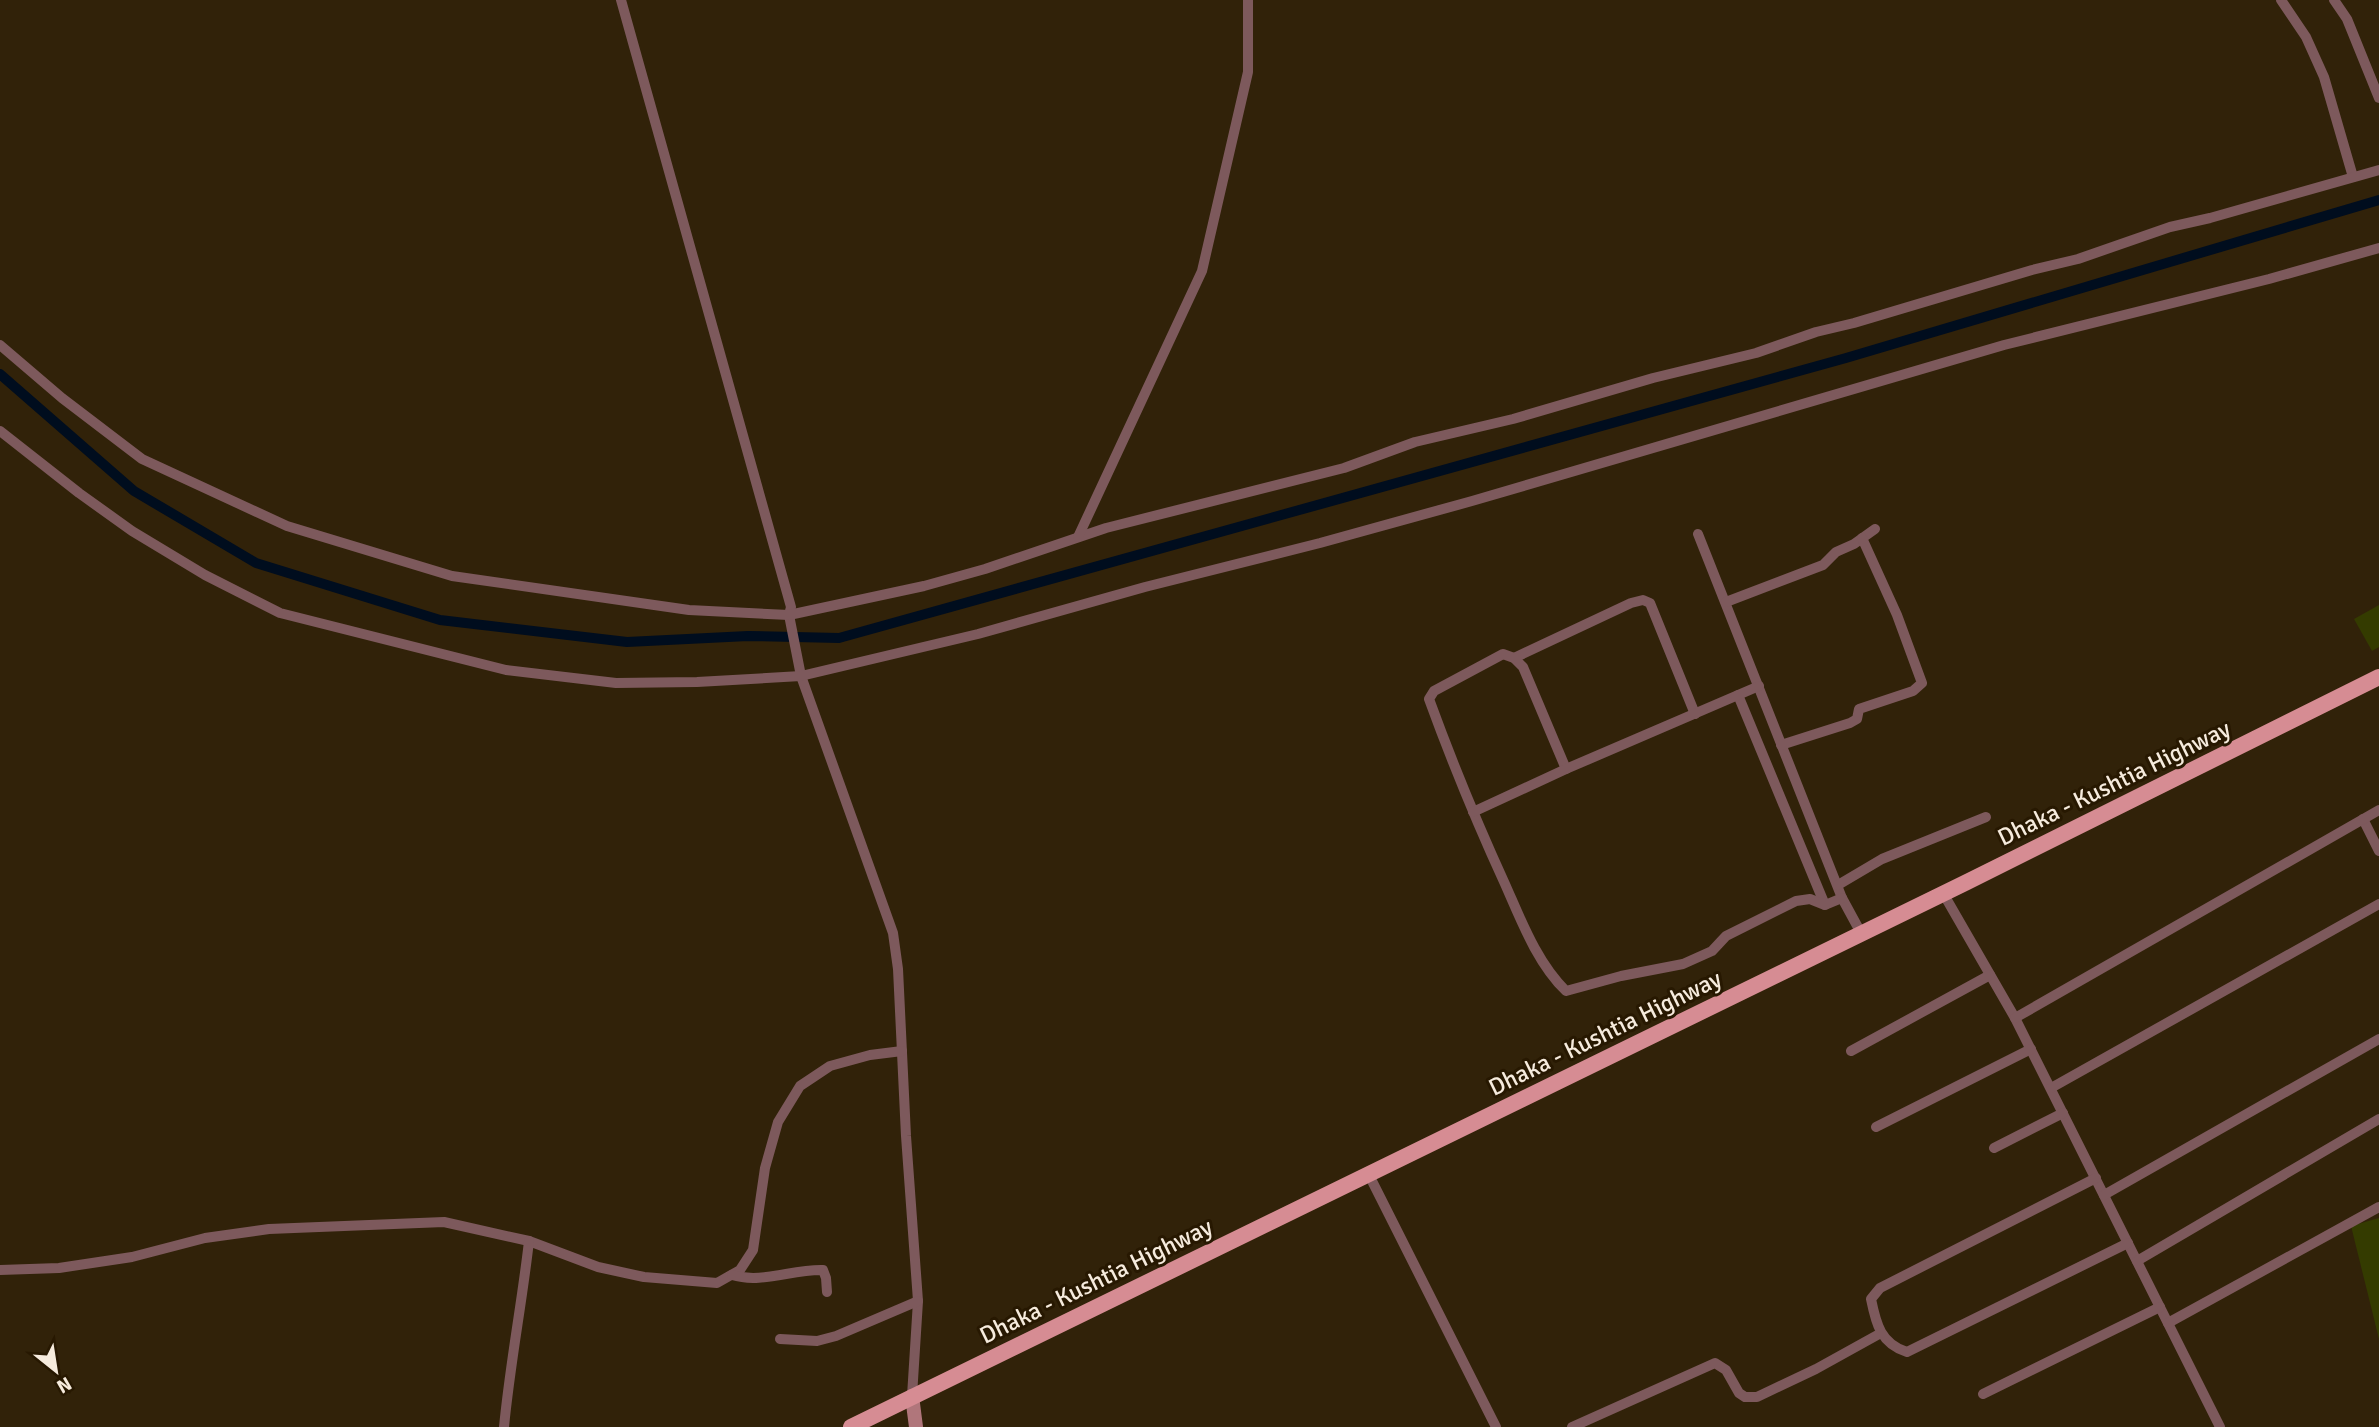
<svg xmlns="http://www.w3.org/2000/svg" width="2379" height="1427" font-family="Signika,sans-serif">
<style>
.green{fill:#343b00}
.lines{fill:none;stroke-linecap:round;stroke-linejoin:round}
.canal{stroke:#000d1e;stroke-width:10}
.minor{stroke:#7d595c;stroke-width:10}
.secondary{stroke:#b0767b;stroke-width:14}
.primary{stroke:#d68c93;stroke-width:16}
.labels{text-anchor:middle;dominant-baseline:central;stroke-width:6;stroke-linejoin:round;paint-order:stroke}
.street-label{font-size:24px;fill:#f6ebdd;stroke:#271801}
</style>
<rect width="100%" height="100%" fill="#312209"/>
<g class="green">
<path d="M2379 605V647L2372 651 2354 619Z"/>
<path d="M2379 1218V1339L2351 1226Z"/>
</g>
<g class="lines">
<path class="canal" d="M0 374 134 491 256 563 440 620 627 642 748 636 839 638 1846 358 2379 200"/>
<g class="minor">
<path d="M621 0 791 607 789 615 801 676 893 933 898 969 906 1136 918 1301 912 1396"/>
<path d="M2281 0 2306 37 2324 77 2353 177"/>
<path d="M2334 0 2347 19 2379 98"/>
<path d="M0 345 62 398 142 459 287 526 452 576 689 610 789 615 924 586 985 569 1106 528 1344 468 1415 442 1513 419 1653 378 1756 353 1816 332 1854 323 2032 270 2078 259 2170 227 2210 218 2379 170"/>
<path d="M0 431 79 493 132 531 205 575 280 613 506 670 616 683 697 682 801 676 978 634 1145 587 1320 543 1472 501 2004 345 2269 279 2379 248"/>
<path d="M1698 534 1842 898 1861 933"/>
<path d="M1078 537 1202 271 1248 72V0"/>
<path d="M1726 602 1823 565 1836 552 1854 544 1875 529"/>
<path d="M1514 658 1631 603 1643 600 1650 603 1695 714"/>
<path d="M1738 695 1825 905"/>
<path d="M1781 745 1850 723 1857 719 1859 709 1913 691 1922 683 1897 615 1862 538"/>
<path d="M1566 769 1523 667 1514 658 1503 654 1434 691 1429 699C1452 762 1477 823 1505 884 1521 920 1537 963 1566 991L1621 976 1683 964 1712 951 1726 936 1796 901 1810 899 1825 905 1842 898"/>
<path d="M1473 812 1566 769 1759 686"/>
<path d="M2363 819 2379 851"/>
<path d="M1838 885 1882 859 1986 817"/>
<path d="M1943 893 2015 1018 2220 1427"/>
<path d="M2015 1018 2379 810"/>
<path d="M1851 1051 1990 975"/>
<path d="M2051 1088 2379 904"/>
<path d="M1876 1127 2031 1049"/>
<path d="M1994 1148 2063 1113"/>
<path d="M1368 1173 1496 1427"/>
<path d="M2096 1178 1880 1288 1871 1299C1876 1324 1881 1344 1907 1352L2128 1243"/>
<path d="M2104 1195 2379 1039"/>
<path d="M2137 1261 2379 1119"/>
<path d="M0 1270 59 1268 132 1257 205 1238 269 1229 444 1222 529 1241 598 1267 644 1277 717 1283 740 1270 753 1250 765 1168 778 1122 800 1086 830 1066 870 1055 902 1051"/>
<path d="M732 1275C762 1284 792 1269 823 1270L826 1278 827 1292"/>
<path d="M2168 1323 2379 1207"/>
<path d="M780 1339 817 1341 836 1336 918 1301"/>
<path d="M1983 1394 2160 1307"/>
<path d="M504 1427C510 1364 522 1303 529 1241"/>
<path d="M1572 1427 1715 1363 1726 1370 1739 1393 1745 1397H1757L1816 1369 1881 1333"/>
</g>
<path class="secondary" d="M912 1396 916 1427"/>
<path class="primary" d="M851 1427 1965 883 2379 677"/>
</g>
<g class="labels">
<g class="street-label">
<text transform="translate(2114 783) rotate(-26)">Dhaka - Kushtia Highway</text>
<text transform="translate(1605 1033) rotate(-26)">Dhaka - Kushtia Highway</text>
<text transform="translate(1096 1281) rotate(-26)">Dhaka - Kushtia Highway</text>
</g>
</g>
<g transform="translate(56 1371) rotate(150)" stroke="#271801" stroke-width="5" paint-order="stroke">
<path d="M0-5L12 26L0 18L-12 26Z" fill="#f6ebdd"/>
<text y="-10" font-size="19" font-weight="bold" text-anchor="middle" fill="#f6ebdd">N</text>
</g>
</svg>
